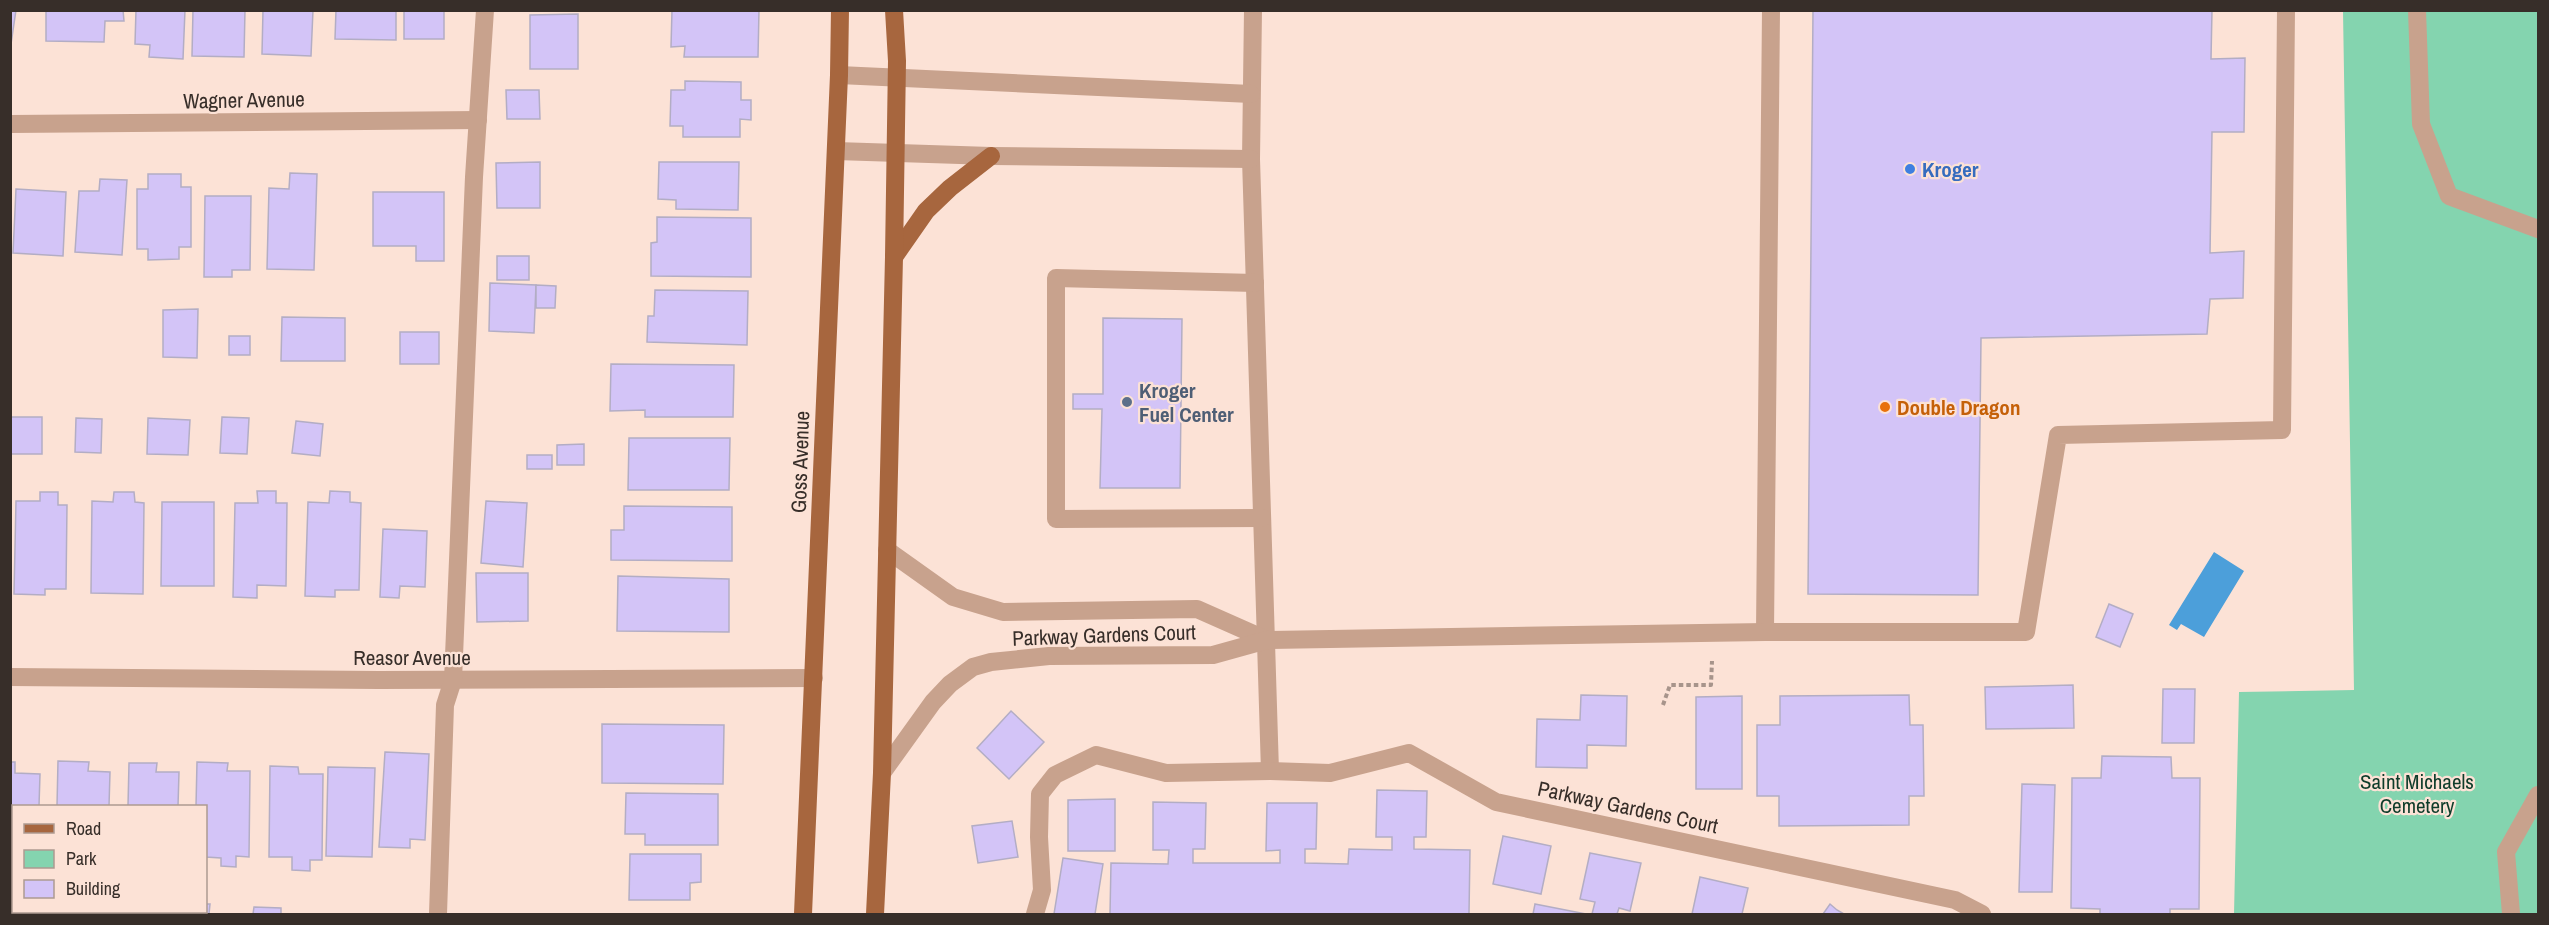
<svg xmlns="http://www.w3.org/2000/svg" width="2549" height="925" font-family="'Archivo Narrow',sans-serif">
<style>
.green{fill:#84d4af}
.water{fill:#4c9fda}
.building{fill:#d3c4f7;stroke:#b3adc4;stroke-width:1.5}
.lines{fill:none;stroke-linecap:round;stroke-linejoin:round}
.path{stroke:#a7948b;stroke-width:4;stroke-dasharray:4.5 3;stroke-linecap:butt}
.minor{stroke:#c8a28d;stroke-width:18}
.major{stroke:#a7663e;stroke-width:18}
.shop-dot{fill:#3f7fe0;stroke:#fce2d6;stroke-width:2}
.service-dot{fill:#5c6f8a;stroke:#fce2d6;stroke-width:2}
.food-dot{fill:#e8710a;stroke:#fce2d6;stroke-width:2}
.labels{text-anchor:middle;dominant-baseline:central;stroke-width:4.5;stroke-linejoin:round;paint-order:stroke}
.street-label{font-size:21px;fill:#372e29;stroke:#fce2d6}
.shop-label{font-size:21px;font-weight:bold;fill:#366cbe;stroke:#fce2d6;text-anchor:start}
.service-label{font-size:21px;font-weight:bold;fill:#4e5e75;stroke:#fce2d6;text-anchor:start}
.food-label{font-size:21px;font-weight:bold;fill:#c56008;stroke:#fce2d6;text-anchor:start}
.park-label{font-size:21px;fill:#0e3c2a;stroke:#fce2d6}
</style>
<rect width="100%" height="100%" fill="#fce2d6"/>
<path class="green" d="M2343 11H2538V914H2234L2239 692 2354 690Z"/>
<path class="water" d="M2214 552 2244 571 2204 637 2181 624 2177 630 2169 625Z"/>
<g class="building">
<path d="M10 10H16L10 51Z"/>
<path d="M46 10H123L124 21H105L104 42 46 41Z"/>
<path d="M136 10H185L183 59 149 57 150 45 135 44Z"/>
<path d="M193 10H245L244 57 192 56Z"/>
<path d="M263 10H313L311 56 262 54Z"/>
<path d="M336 10H396V40L335 39Z"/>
<rect x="404" y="10" width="40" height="29"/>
<path d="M672 10H759L758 57H684L685 46 671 47Z"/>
<path d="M1813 10H2212L2211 59 2245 58 2244 132H2212L2210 253 2244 251 2243 298 2210 299 2207 334 1981 338 1978 595 1808 594Z"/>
<path d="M578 14V69H530V15Z"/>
<path d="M685 81 741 82V100H751V120L740 119V137H683V126H670L671 90H685Z"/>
<path d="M506 90H539L540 119H507Z"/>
<path d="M540 162V208H497L496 163Z"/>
<path d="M659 162H739L738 210 676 209V200L658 199Z"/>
<path d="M290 173 317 174 314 270 267 269 269 188 289 189Z"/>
<path d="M148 174H181V187H191V247H179V259L148 260V249H137V189H148Z"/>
<path d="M100 179 127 180 122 255 75 252 79 191H99Z"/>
<path d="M16 189 66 192 63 256 13 253Z"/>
<path d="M373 192H444V261H416V246H373Z"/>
<path d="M205 196H251L250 270H232V277H204Z"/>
<path d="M657 217 751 218V277L651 276V243L657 242Z"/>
<rect x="497" y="256" width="32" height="24"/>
<path d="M490 283 536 285 534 333 489 331Z"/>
<path d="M536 285 556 286 555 308H536Z"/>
<path d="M655 290 748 291 747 345 647 342 648 316H654Z"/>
<path d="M198 309 197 358 163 357V310Z"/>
<path d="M282 317 345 318V361H281Z"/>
<path d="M1103 318 1182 319 1180 488H1100L1102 409H1073V394H1103Z"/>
<rect x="400" y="332" width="39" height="32"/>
<rect x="229" y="336" width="21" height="19"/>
<path d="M611 364 734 365 733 417H645V410L610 411Z"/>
<rect x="10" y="417" width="32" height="37"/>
<path d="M222 417 249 418 247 454 220 453Z"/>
<path d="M76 418 102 419 101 453 75 452Z"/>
<path d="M148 418 190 420 188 455 147 454Z"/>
<path d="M296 421 323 424 320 456 292 453Z"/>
<path d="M629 438H730L729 490H628Z"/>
<path d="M584 444V465H557V445Z"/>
<rect x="527" y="455" width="25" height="14"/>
<path d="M257 491H276V503H287L286 586 257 585V598L233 597 235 503H258Z"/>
<path d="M330 491 350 492V502L361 503 359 590H335V597L305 596 308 502 329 503Z"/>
<path d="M40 492H58V505H67L66 589H45V595L14 594 16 501H40Z"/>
<path d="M114 492H134L135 502 144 503 143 594 91 593 92 501 113 502Z"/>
<path d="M486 501 527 503 523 567 481 563Z"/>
<path d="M162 502H214V586H161Z"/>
<path d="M624 506 732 507V561L611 560V530H624Z"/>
<path d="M383 529 427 531 425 587 400 586 399 598 380 597Z"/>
<path d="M476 573H528V621L477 622Z"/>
<path d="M618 576 729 579V632L617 631Z"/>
<path d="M2109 604 2133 614 2120 647 2096 637Z"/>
<path d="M2073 685 2074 728 1986 729 1985 687Z"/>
<path d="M2163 689H2195L2194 743H2162Z"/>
<path d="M1581 695 1627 696 1626 746 1587 745V768L1536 767 1537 719 1580 720Z"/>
<path d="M1909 695 1910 725H1923L1924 796H1909V825L1779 826V796H1757V725H1780V696Z"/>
<path d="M1742 696V789H1696V697Z"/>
<path d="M1011 711 1044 742 1009 779 977 748Z"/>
<path d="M602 724 724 725 723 784 602 783Z"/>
<path d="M385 752 429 754 425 840 410 839V848L379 847Z"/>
<path d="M2102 756 2171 757 2172 778H2200L2199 909H2170V914H2100V909L2071 908 2072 778H2101Z"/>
<path d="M58 761 89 762 88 771 110 772 109 806H57Z"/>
<path d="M10 762H15V773L40 774 39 806H14V865H10Z"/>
<path d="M197 762 228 763 227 771H250L249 857 236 856V867L221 866V858L206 857V806H196Z"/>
<path d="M129 763H157L156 772H179L178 806H128Z"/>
<path d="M270 766 298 767 299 774H323L322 860H310V871L292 870V857H269Z"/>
<path d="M328 767 375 768 372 857 326 856Z"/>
<path d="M2022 784 2055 785 2052 892H2019Z"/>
<path d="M1377 790 1427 791 1426 837H1414V849L1470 850 1469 914H1110L1111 863 1168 864 1169 850H1153V802L1206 803 1205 849H1193V863H1280V850L1266 851 1267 803H1317L1316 849H1305V863L1348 864 1349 849 1392 850V837H1376Z"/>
<path d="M626 793 718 794V845H645V834H625Z"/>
<path d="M1115 799V851H1068V800Z"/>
<path d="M1012 821 1018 857 978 863 972 826Z"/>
<path d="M1503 836 1551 846 1541 894 1493 884Z"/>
<path d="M1590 853 1641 863 1630 911 1619 908 1617 914H1592L1595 902 1580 899Z"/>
<path d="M630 854H701V882L690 883V900H629Z"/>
<path d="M1063 858 1103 864 1095 914H1054Z"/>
<path d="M1700 877 1748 888 1742 914H1692Z"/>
<path d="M206 904H210L209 914H182V912H206Z"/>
<path d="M1535 904 1586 914H1533Z"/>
<path d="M1830 904 1837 910 1844 914H1823Z"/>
<path d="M254 907 281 908V914H253Z"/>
<rect x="44" y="912" width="26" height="2"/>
<rect x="112" y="912" width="27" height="2"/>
</g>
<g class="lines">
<path class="path" d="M1663 705 1670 685H1711L1712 661"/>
<g class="minor">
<path d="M1253 10 1251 159 1270 771"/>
<path d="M2417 10 2421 124 2449 196 2538 229"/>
<path d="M839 75 1251 94"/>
<path d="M10 124 478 120"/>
<path d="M836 151 991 156 1251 159"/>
<path d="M1255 283 1056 278V519L1262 518"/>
<path d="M887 550 953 597 1003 612 1197 609 1267 640"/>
<path d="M1765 632 1771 10"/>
<path d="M10 677 379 680 814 678"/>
<path d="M882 773 933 702 950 684 973 667 991 662 1049 656 1213 655 1267 640 1765 632H2026L2058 435 2282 430 2286 10"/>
<path d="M438 914 444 735 445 705 453 680 474 177 485 10"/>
<path d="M1035 914 1042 890 1039 837 1040 794 1055 775 1096 755 1166 773 1270 771 1330 773 1409 753 1496 802 1955 900 1982 914"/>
<path d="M2511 914 2506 852 2538 795"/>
</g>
<g class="major">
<path d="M894 257 926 211 950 188 991 156"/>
<path d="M803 914 839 75 840 10"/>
<path d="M875 914 882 773 894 257 897 61 894 10"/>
</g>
</g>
<circle class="shop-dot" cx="1910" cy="169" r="6"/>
<circle class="service-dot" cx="1127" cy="402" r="6"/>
<circle class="food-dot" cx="1885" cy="407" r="6"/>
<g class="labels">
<g class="street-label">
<text transform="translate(244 100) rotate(-1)">Wagner Avenue</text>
<text transform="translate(800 462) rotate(-88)">Goss Avenue</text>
<text transform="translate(1104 635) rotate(-2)">Parkway Gardens Court</text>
<text x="412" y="657">Reasor Avenue</text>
<text transform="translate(1628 807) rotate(12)">Parkway Gardens Court</text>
</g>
<g class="shop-label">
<text x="1922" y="169">Kroger</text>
</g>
<g class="service-label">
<text x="1139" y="390">Kroger<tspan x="1139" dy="24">Fuel Center</tspan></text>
</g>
<g class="food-label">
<text x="1897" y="407">Double Dragon</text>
</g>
<g class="park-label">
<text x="2417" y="781">Saint Michaels<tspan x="2417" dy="24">Cemetery</tspan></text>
</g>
</g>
<rect width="2549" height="925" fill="none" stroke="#372e29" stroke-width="24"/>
<rect x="12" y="805" width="195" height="108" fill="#fce2d6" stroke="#ad9a91" stroke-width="1.5"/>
<rect x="24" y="824" width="30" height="9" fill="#a7663e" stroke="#ad9a91" stroke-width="1.5"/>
<text x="66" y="835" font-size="18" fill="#372e29">Road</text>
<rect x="24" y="850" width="30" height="18" fill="#84d4af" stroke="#ad9a91" stroke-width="1.5"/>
<text x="66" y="865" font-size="18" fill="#372e29">Park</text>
<rect x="24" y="880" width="30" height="18" fill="#d3c4f7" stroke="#ad9a91" stroke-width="1.5"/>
<text x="66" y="895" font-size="18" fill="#372e29">Building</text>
</svg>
